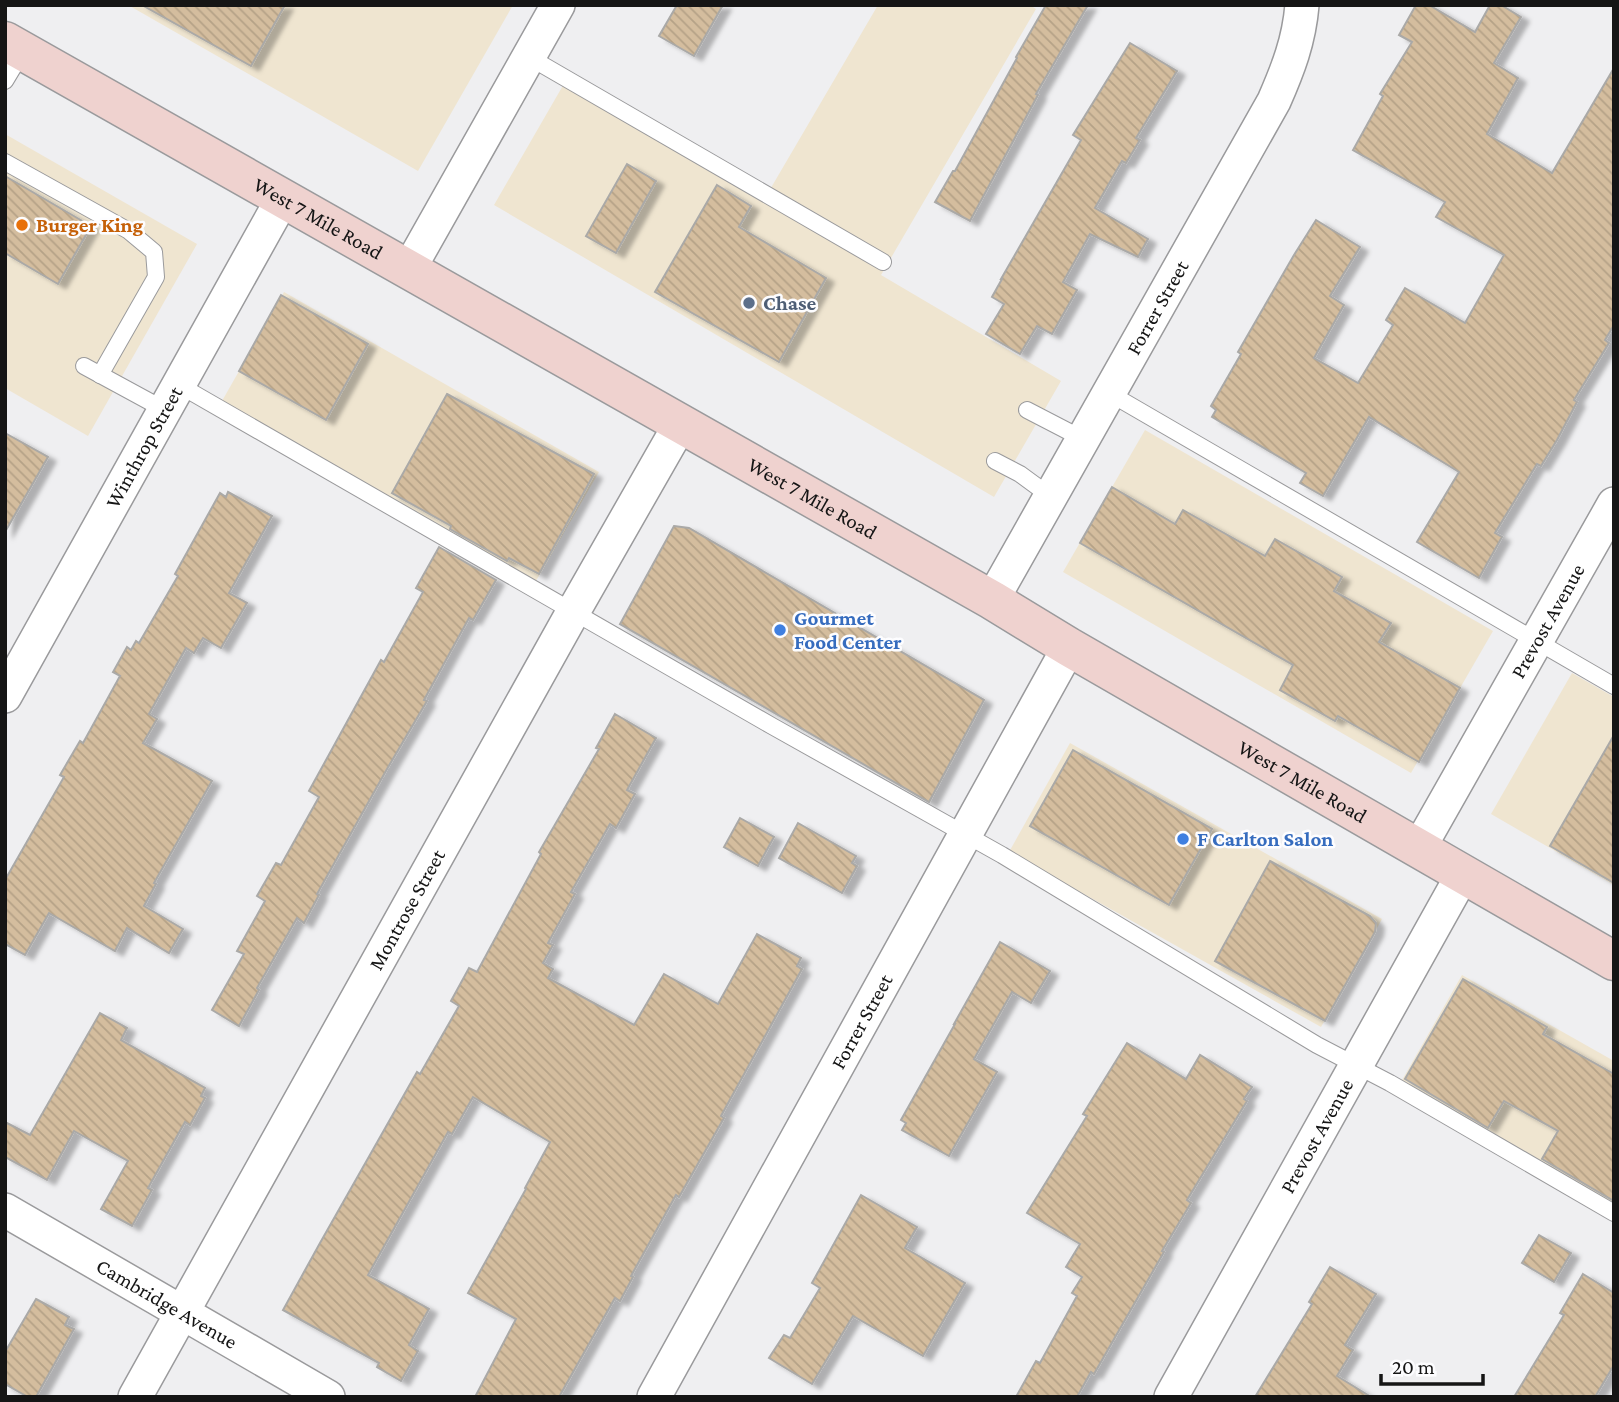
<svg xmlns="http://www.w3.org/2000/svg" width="1619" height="1402" font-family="'Crimson Pro',serif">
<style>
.commercial{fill:#efe5d0}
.building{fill:url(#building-back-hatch);stroke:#aaa9a7;stroke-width:2;filter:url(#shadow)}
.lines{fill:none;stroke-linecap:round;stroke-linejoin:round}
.service-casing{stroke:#9a9a9c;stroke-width:18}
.minor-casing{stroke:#9a9a9c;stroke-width:36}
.secondary-casing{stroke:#9a9a9c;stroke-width:41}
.service{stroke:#fff;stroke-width:16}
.minor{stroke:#fff;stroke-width:33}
.secondary{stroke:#efd2cf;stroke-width:38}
.food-dot{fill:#e8710a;stroke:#fdfdff;stroke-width:2.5}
.service-dot{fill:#5c6f8a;stroke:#fdfdff;stroke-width:2.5}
.shop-dot{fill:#3f7fe0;stroke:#fdfdff;stroke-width:2.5}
.labels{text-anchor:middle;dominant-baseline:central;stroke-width:5;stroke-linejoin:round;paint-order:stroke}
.street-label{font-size:21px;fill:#151515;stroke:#fdfdff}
.food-label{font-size:21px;font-weight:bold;fill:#c56008;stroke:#fdfdff;text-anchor:start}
.service-label{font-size:21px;font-weight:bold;fill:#4e5e75;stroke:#fdfdff;text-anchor:start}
.shop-label{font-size:21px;font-weight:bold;fill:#366cbe;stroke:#fdfdff;text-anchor:start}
</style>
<defs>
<pattern id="building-back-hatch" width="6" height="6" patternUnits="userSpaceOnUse" patternTransform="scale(1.75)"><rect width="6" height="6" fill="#d4bd9e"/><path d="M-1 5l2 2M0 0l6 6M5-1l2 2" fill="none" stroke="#b5a287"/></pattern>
<filter id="shadow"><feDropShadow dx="8" dy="4.5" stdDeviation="2" flood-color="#0004"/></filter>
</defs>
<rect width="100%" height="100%" fill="#efeff1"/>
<g class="commercial">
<path d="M128 5H513L418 171Z"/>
<path d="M878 5H1030L1036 9 881 275 1061 381 994 497 494 205 565 82 765 198Z"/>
<path d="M5 134 197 244 88 436 5 388Z"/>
<path d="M284 292 599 472 536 581 222 401Z"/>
<path d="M1145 430 1493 631 1411 773 1063 572Z"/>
<path d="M1572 673 1614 697V885L1491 814Z"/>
<path d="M1070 743 1382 919 1321 1027 1009 852Z"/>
<path d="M1462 975 1614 1061V1203L1401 1082Z"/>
</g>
<g class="building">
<path d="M142 5H285L251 66Z"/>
<path d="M677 5H723L694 56 659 36Z"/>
<path d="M1046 5H1088L1036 94 1038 95 970 221 935 202 953 171H955L1017 58 1016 57Z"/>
<path d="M1416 5H1429L1475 32 1490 5H1501L1521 17 1494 63 1518 78 1487 134 1552 173 1614 68V325L1605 340 1609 343 1574 400 1577 402 1557 440 1541 466 1537 464 1495 533 1502 537 1479 578 1417 542 1459 472 1369 417 1323 496 1300 483 1306 473 1212 417 1216 410 1211 406 1241 354 1238 352 1294 255 1316 220 1360 247 1330 296 1344 305 1314 358 1358 383 1393 325 1386 320 1405 288 1465 323 1504 255 1436 217 1445 202 1353 150 1383 96 1380 94 1412 42 1399 35Z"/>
<path d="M1130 43 1177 71 1136 138 1140 140 1126 163 1122 161 1095 208 1148 239 1138 257 1090 234 1063 282 1077 290 1052 334 1037 326 1020 354 986 334 1004 304 992 297 1002 279H1001L1081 140 1073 135Z"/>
<path d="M627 164 656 181 616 253 586 236Z"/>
<path d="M5 176 91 226 58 284 5 253Z"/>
<path d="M717 185 751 206 739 227 826 278 779 362 655 292Z"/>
<path d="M281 295 368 344 326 420 239 371Z"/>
<path d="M447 394 594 474 539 574 509 558 507 561 450 529 451 526 392 493Z"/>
<path d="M5 433 48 457 5 532Z"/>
<path d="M1112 487 1175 524 1183 510 1265 556 1275 539 1342 577 1334 591 1391 623 1379 642 1460 688 1419 762 1338 716 1335 721 1280 690 1293 665 1080 543Z"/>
<path d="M228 492 272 516 229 593 247 603 221 648 203 638 194 653 186 648 149 714 157 719 143 743 212 781 154 883 156 884 144 906 183 929 169 953 127 928 115 951 49 913 25 955 5 944V880L64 777 60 775 80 741 83 743 120 676 113 672 127 647 131 650 136 641 139 643 178 576 175 574 220 493 226 497Z"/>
<path d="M674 526 689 528 984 700 929 802 620 624Z"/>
<path d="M439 547 496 580 473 620 469 618 424 700 427 701 387 769 317 894 319 895 304 923 297 918 257 988 259 990 239 1026 212 1010 244 954 237 951 265 901 257 896 276 863 281 865 319 797 309 791 381 660 384 662 423 592 416 588Z"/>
<path d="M615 714 656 738 627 790 635 794 616 828 610 824 571 892 575 894 548 943 553 945 543 963 553 969 548 978 634 1025 664 974 718 1004 757 934 801 958 797 966 802 969 721 1116 724 1118 679 1197 676 1195 631 1276 633 1277 620 1301 615 1298 559 1397H475L516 1319 468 1293 526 1189 525 1188 550 1142 473 1097 452 1134 448 1132 368 1275 429 1309 409 1345 418 1351 401 1381 377 1367 379 1363 283 1310 320 1243 417 1072 420 1074 459 1006 451 1001 469 968 477 972 541 854 539 852 599 749 596 748Z"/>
<path d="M1614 735V883L1550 846Z"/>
<path d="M1073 750 1212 829 1169 905 1030 826Z"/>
<path d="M740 818 774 837 758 866 724 847Z"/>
<path d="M798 823 856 856 852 863 857 866 842 893 779 858Z"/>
<path d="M1270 861 1370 916 1376 923 1375 932 1325 1021 1215 961Z"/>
<path d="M1000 942 1050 971 1031 1003 1012 992 974 1059 997 1072 949 1156 902 1130 906 1123 901 1120 955 1024H954Z"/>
<path d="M1463 979 1547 1027 1543 1034 1614 1074V1201L1542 1159 1558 1131 1504 1101 1488 1128 1405 1079Z"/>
<path d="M100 1013 127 1028 121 1040 205 1088 201 1096 205 1098 190 1125 185 1122 148 1188 152 1190 132 1226 101 1209 128 1161 74 1131 47 1180 5 1157V1122L30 1135Z"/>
<path d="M1127 1043 1186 1079 1200 1055 1252 1087 1244 1099 1247 1101 1187 1200 1191 1203 1162 1251 1164 1252 1094 1374 1091 1372 1077 1397H1016L1036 1361 1040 1363 1077 1296 1072 1293 1082 1277 1066 1267 1080 1244 1027 1213 1087 1116 1083 1114Z"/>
<path d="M861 1195 917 1227 905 1248 965 1283 923 1356 853 1316 812 1384 769 1358 784 1335 790 1338 820 1288 812 1283Z"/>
<path d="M1539 1235 1571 1253 1554 1282 1522 1263Z"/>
<path d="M1330 1267 1376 1294 1345 1345 1353 1350 1337 1376 1371 1397H1255L1312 1304 1309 1302Z"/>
<path d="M1583 1274 1614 1293V1365L1595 1397H1514L1564 1315 1560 1313Z"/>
<path d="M36 1299 69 1317 65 1325 74 1329 36 1397H28L5 1384V1352Z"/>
</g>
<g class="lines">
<defs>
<g id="service">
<path d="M529 57 883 262"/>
<path d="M5 81 23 51"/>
<path d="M5 162 129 231 154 252 156 277 100 375"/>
<path d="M84 366 165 410"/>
<path d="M179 385 772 726 1002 855 1317 1045 1390 1083 1614 1213"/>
<path d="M1109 393 1614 686"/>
<path d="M1027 410 1083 439"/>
<path d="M995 461 1020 474 1050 496"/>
</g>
<g id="minor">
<path d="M409 269 558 5"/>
<path id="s1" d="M992 600 1274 101C1288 69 1299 41 1302 5"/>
<path id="s2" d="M5 696 283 198"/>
<path id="s3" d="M1419 848 1614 504"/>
<path id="s4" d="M5 1210 328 1397"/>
<path id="s5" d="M135 1397 573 612 681 423"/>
<path id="s6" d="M654 1397 1069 647"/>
<path id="s7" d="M1171 1397 1463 874"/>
</g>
<g id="secondary">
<path id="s8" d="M5 41 992 600 1069 647 1614 961"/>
</g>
</defs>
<use href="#service" class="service-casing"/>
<use href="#minor" class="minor-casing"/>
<use href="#secondary" class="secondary-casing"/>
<use href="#service" class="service"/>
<use href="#minor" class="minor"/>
<use href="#secondary" class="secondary"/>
</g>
<circle class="food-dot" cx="22" cy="225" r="7"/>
<circle class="service-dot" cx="749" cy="303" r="7"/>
<g class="shop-dot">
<circle cx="780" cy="630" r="7"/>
<circle cx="1183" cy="839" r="7"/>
</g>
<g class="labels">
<g class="street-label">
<text stroke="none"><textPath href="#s8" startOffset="360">West 7 Mile Road</textPath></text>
<text stroke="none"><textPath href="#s1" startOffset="336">Forrer Street</textPath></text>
<text stroke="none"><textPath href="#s2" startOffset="285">Winthrop Street</textPath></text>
<text stroke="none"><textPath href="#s8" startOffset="928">West 7 Mile Road</textPath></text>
<text stroke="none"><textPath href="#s3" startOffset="261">Prevost Avenue</textPath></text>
<text stroke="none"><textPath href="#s8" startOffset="1494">West 7 Mile Road</textPath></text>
<text stroke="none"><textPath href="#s5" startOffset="558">Montrose Street</textPath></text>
<text stroke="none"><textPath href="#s6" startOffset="429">Forrer Street</textPath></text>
<text stroke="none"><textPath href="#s7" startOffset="299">Prevost Avenue</textPath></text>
<text stroke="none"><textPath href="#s4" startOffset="187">Cambridge Avenue</textPath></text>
</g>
<g class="food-label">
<text x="36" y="225">Burger King</text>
</g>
<g class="service-label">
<text x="763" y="303">Chase</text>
</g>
<g class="shop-label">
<text x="794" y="618">Gourmet<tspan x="794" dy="24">Food Center</tspan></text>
<text x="1197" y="839">F Carlton Salon</text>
</g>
</g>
<rect width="1619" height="1402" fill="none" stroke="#151515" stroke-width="14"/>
<path d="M1381 1374v10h102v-10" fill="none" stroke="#151515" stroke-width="3.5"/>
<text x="1392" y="1374" font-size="21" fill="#151515" stroke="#fdfdff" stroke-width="5" paint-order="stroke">20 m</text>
</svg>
